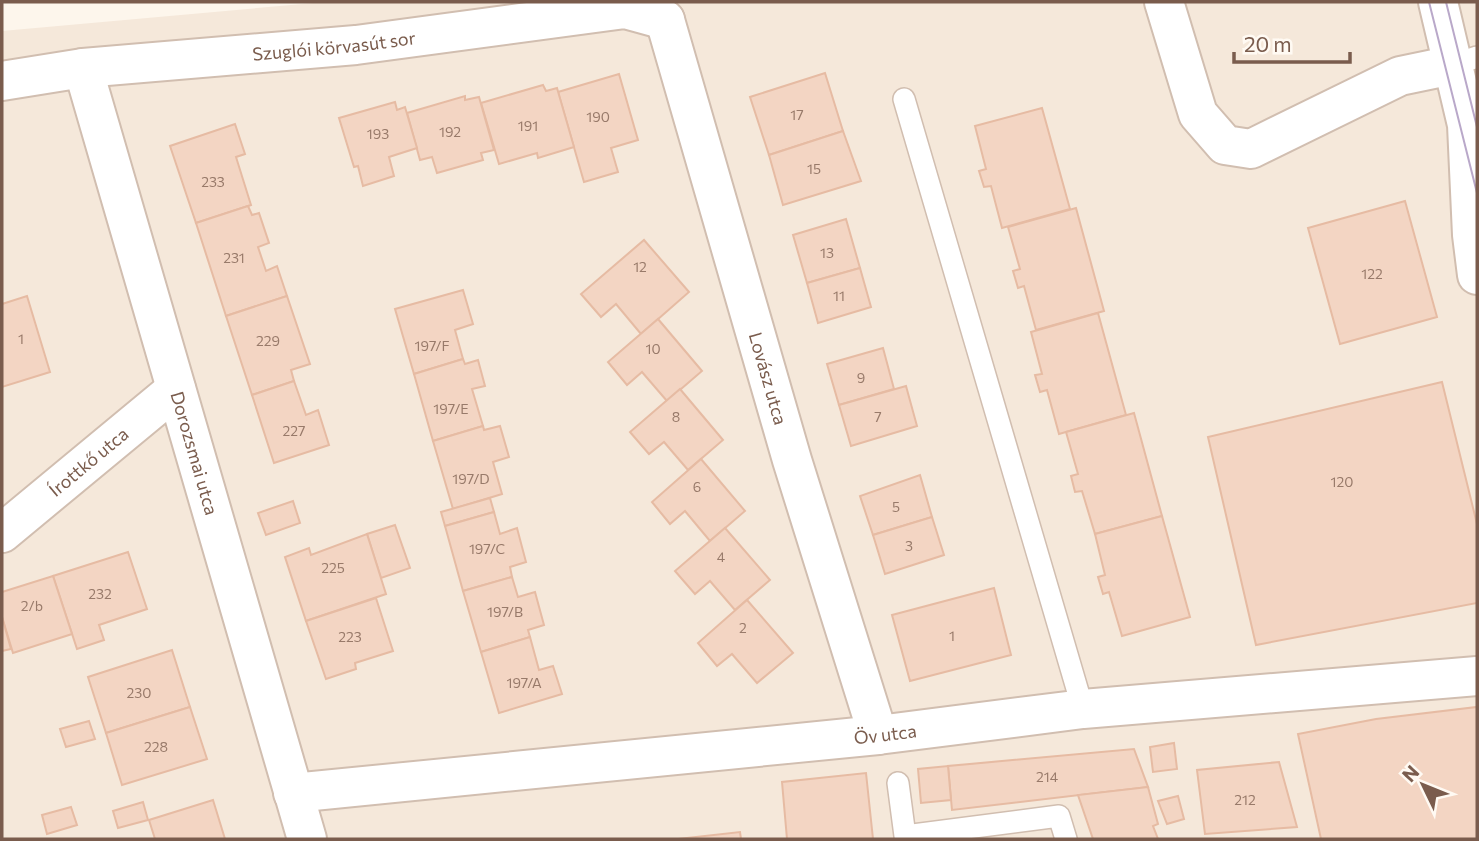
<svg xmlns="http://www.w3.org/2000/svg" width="1479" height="841" font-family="Commissioner,sans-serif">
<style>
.residential{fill:#f5e8da}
.building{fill:#f3d5c3;stroke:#e6bba3;stroke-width:2}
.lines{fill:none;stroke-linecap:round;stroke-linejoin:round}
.service-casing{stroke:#d1beb0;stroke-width:24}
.minor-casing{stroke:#d1beb0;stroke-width:42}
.tertiary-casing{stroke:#d1beb0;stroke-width:42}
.service{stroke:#fff;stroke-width:21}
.minor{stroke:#fff;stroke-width:38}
.tertiary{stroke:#fff;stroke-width:38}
.tram{stroke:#b9a8c9;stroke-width:2}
.labels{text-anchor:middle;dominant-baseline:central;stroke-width:6;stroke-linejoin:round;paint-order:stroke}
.number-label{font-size:14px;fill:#987a6a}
.street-label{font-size:18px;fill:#7a5c4d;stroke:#fffaf3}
</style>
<rect width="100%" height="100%" fill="#fdf6ec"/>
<path class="residential" d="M325 2H1477V839H2V31Z"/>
<g class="building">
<path d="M825 73 843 131 769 155 750 97Z"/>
<path d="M619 74 638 140 611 148 618 172 584 182 558 92Z"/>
<path d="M543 85 546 91 557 88 574 147 538 158 537 153 499 164 481 103Z"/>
<path d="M465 96V100L479 97 494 150 481 153 483 160 437 173 432 157 420 160 407 113Z"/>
<path d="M395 102 397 110 405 107 417 148 389 157 394 176 363 186 358 166 354 167 339 118Z"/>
<path d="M1042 108 1070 209 1002 228 991 186 984 187 979 171 986 169 975 126Z"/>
<path d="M235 124 245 154 236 157 251 205 196 223 170 146Z"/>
<path d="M843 131 861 181 783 205 769 155Z"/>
<path d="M1405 201 1437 317 1340 344 1308 228Z"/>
<path d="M248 206 252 215 259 213 269 243 258 247 266 271 277 266 287 296 226 316 196 223Z"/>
<path d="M1076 208 1104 311 1036 330 1024 286 1018 288 1013 271 1020 269 1008 227Z"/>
<path d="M846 219 860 268 807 283 793 235Z"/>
<path d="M644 240 689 292 641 334 616 304 601 317 581 294Z"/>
<path d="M860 268 871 307 818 323 807 283Z"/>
<path d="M463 290 473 324 455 330 463 359 414 374 395 309Z"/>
<path d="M27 296 50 372 2 387V304Z"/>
<path d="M287 296 310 364 291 370 294 381 252 395 226 316Z"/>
<path d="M1098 313 1126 415 1059 434 1047 390 1040 392 1035 375 1042 374 1031 332Z"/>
<path d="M658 319 702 371 667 401 642 372 627 385 608 362Z"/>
<path d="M883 348 894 389 839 405 827 364Z"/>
<path d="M463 359 465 364 478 360 485 386 472 389 483 426 433 441 414 374Z"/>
<path d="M294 381 306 415 318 410 329 445 274 463 252 395Z"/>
<path d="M1442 382 1477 524V603L1256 645 1208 437Z"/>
<path d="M906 386 917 426 851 446 839 405Z"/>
<path d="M680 389 723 440 688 470 664 442 649 454 630 432Z"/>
<path d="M1134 413 1162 516 1095 534 1082 491 1075 492 1071 476 1078 474 1066 432Z"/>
<path d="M483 426 484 430 500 426 509 457 493 462 502 494 453 509 433 441Z"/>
<path d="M701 459 745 511 710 541 685 511 670 524 652 502Z"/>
<path d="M920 475 932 517 873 535 860 496Z"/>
<path d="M490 498 494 512 445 526 441 512Z"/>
<path d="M293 501 300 523 266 535 258 513Z"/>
<path d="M494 512 500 534 517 528 526 562 510 567 512 577 463 591 445 526Z"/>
<path d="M1162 516 1190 617 1122 636 1109 592 1103 594 1098 577 1105 575 1095 534Z"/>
<path d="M932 517 944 555 885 574 873 535Z"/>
<path d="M395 525 410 568 381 578 367 534Z"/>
<path d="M725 528 770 580 735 610 710 581 695 594 675 571Z"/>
<path d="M367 534 386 594 306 621 285 557 309 548 311 555Z"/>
<path d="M128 552 147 609 99 625 104 640 77 649 53 576Z"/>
<path d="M53 576 72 634 13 653 2 617V592Z"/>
<path d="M512 577 518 597 535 592 544 625 528 630 530 637 481 652 463 591Z"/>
<path d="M994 588 1011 655 910 681 892 615Z"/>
<path d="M376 598 393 651 355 663 356 669 326 679 306 621Z"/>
<path d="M747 600 793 653 757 683 732 654 717 666 698 643Z"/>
<path d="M2 617 11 649 2 651Z"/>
<path d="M530 637 539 670 553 666 562 694 499 713 481 652Z"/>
<path d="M172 650 190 707 106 733 88 677Z"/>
<path d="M190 707 207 759 122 785 106 733Z"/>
<path d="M1477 707V839H1321L1298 734 1376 719Z"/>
<path d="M89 721 95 739 66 747 60 729Z"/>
<path d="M1174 743 1177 769 1153 772 1150 747Z"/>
<path d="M1134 749 1148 787 952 810 948 766Z"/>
<path d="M1279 762 1297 827 1205 834 1197 770Z"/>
<path d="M948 766 951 800 921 803 918 769Z"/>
<path d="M866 773 873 839H787L782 782Z"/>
<path d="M1148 787 1158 824 1153 826 1158 839H1093L1078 795Z"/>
<path d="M1178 796 1184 819 1167 824 1158 801Z"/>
<path d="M213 800 225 839H155L149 820Z"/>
<path d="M143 802 148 820 118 828 113 811Z"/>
<path d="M71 807 77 825 47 834 42 815Z"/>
<path d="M740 832 741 839H678Z"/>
</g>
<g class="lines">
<defs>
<g id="service">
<path d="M1453 65 1477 57"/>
<path d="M904 99 1083 709"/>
<path d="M898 783 905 836 1059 816 1066 839"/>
</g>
<g id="minor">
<path d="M1164 2 1198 114 1225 145 1251 149 1400 76 1453 65"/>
<path id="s1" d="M665 20 792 460 878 735"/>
<path id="s2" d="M83 68 307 839"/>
<path id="s3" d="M2 81 83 68 356 45 625 9 665 20"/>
<path id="s4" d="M2 533 176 389"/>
<path id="s5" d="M293 793 878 735 1083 709 1477 676"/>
</g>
<path id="tertiary" d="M1438 2 1467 125 1472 235 1477 275"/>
</defs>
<use href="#service" class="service-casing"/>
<use href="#minor" class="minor-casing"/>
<use href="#tertiary" class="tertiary-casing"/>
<use href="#service" class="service"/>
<use href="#minor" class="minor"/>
<use href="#tertiary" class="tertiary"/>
<g class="tram">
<path d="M1429 2 1477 193"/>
<path d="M1446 2 1477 127"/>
</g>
</g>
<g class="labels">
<g class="number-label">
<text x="797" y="114">17</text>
<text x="598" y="116">190</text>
<text x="528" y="125">191</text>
<text x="450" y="131">192</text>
<text x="378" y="133">193</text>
<text x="814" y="168">15</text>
<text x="213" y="181">233</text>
<text x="827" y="252">13</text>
<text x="234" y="257">231</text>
<text x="640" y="266">12</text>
<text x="1372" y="273">122</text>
<text x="839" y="295">11</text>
<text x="21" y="338">1</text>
<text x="268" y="340">229</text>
<text x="432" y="345">197/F</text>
<text x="653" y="348">10</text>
<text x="861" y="377">9</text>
<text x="451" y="408">197/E</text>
<text x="676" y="416">8</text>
<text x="878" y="416">7</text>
<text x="294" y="430">227</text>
<text x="471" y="478">197/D</text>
<text x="1342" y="481">120</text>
<text x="697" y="486">6</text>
<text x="896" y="506">5</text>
<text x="909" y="545">3</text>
<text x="487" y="548">197/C</text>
<text x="721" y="556">4</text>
<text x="333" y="567">225</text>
<text x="100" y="593">232</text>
<text x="32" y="605">2/b</text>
<text x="505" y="611">197/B</text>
<text x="743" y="627">2</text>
<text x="952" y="635">1</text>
<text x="350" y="636">223</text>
<text x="524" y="682">197/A</text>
<text x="139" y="692">230</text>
<text x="156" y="746">228</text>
<text x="1047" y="776">214</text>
<text x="1245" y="799">212</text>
</g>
<g class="street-label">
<text stroke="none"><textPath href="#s3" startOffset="334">Szuglói körvasút sor</textPath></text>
<text stroke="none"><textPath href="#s1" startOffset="373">Lovász utca</textPath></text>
<text stroke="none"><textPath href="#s2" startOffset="401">Dorozsmai utca</textPath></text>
<text stroke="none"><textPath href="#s4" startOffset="112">Írottkő utca</textPath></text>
<text stroke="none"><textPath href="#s5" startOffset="595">Öv utca</textPath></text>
</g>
</g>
<rect width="1479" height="841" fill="none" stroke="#7a5c4d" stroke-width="7"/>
<g transform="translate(1423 785) rotate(313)" stroke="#fffaf3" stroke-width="5" paint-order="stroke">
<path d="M0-5L12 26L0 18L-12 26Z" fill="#7a5c4d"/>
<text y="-10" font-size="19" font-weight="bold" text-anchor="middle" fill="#7a5c4d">N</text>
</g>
<path d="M1234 52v10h116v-10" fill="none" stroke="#7a5c4d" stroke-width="3.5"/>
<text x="1244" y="52" font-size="21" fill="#7a5c4d" stroke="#fffaf3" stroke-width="5" paint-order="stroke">20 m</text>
</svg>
